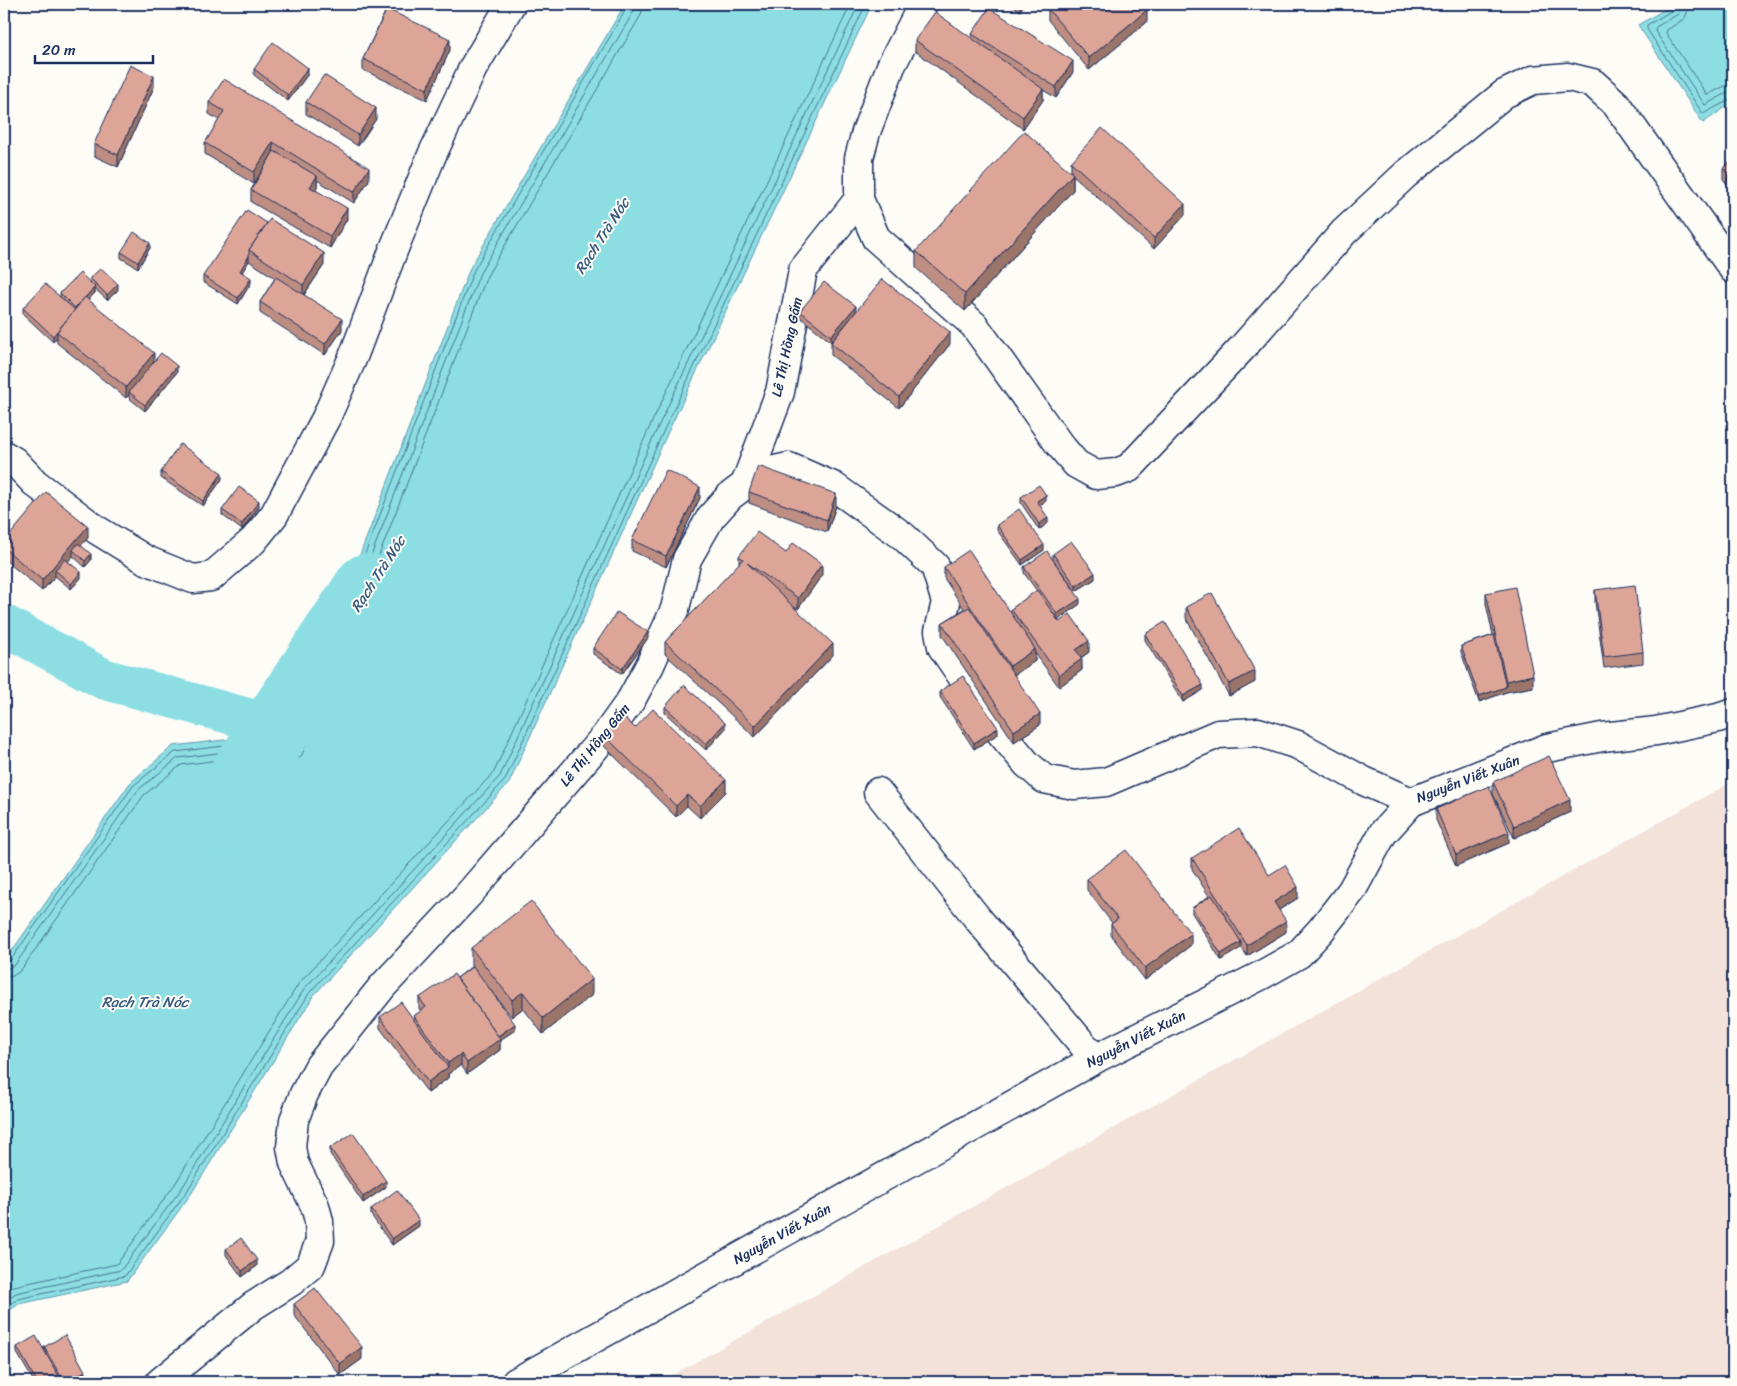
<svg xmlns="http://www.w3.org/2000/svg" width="1737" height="1386" font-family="Sriracha,sans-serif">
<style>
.built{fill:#f3e2da}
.water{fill:#8cdee3;stroke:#5f98ae}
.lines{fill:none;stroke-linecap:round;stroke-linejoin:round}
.shore{stroke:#487593;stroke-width:1}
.canal{stroke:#8cdee3;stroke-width:41}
.river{stroke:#8cdee3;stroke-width:70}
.minor-casing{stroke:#1b2f5e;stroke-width:31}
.tertiary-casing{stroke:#1b2f5e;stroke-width:31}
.minor{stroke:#fdfcf7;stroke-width:28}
.tertiary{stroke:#fdfcf7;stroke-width:28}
.wall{fill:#be8e83;stroke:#1b2f5e}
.shaded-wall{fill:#9b746a;stroke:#1b2f5e}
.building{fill:#dda598;stroke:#1b2f5e}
.labels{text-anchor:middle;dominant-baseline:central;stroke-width:4;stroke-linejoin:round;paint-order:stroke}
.street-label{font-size:14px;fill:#1b2f5e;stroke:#fdfcf7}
.water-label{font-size:15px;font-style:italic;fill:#375b7f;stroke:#fdfcf7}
</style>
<rect width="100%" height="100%" fill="#fdfcf7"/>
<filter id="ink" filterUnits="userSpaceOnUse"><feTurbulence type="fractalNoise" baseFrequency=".02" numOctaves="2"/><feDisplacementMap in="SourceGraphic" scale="10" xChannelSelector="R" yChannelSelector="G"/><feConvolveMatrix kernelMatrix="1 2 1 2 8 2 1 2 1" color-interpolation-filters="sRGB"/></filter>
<g filter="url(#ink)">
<path class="built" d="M1733 781V1382H660Z"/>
<g class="water">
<path d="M625 4H872L668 432 509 783 314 995 191 1194 127 1281 19 1304 4 1314V962L130 783 173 746 241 738 287 745 470 268Z"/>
<path d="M1674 4H1733V102L1703 123 1638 25Z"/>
</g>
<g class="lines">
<g class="shore">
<path d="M1676 4 1673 10 1647 25V29L1703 114 1733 98"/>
<path d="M1682 4 1678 14 1656 27 1655 31 1705 105 1727 93 1733 92"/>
<path d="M1690 4 1685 18 1667 30 1666 33 1707 95 1725 86 1733 84"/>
<path d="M4 964 10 961 133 786 175 752 241 744 285 750 291 747 474 270 629 4"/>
<path d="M4 970 15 965 138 790 178 758 241 750 287 756 296 751 480 273 634 11 636 4"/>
<path d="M4 978 13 976 21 970 144 795 181 765 241 757 288 763 295 761 302 755 487 276 641 15 643 4"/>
<path d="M4 1292 14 1286 117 1264 175 1184 299 983 494 772 651 424 851 4"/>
<path d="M4 1301 16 1293 121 1270 182 1188 305 988 500 776 658 427 859 4"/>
<path d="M4 1308 18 1299 125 1276 187 1191 310 992 505 780 664 430 866 4"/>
</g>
<path class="canal" d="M4 625 104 679 278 727"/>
<path class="river" d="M214 822 369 588"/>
<defs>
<g id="minor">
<path d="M859 199 876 238 974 325 1059 444 1076 464 1096 475 1116 473 1129 468 1243 347 1344 232 1405 175 1504 94 1533 80 1568 77 1593 83 1616 104 1733 269"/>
<path d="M4 455 14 461 35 483 97 530 146 560 193 579 211 577 253 541 274 515 326 418 353 357 393 251 432 155 473 68 511 4"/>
<path d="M746 482 780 392 803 270 859 199V158L866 132 891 66 923 4"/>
<path d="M878 792 978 919 1095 1059"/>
<path d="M160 1382 253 1306 291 1282 311 1265 320 1241 319 1221 315 1206 294 1163 291 1147 294 1120 304 1094 319 1066 382 987 468 895 606 735 631 700 650 665 675 609 687 559 711 517 730 496 761 473 789 467 833 486 903 536 935 566 946 602 939 631 942 647 1001 733 1027 764 1044 779 1074 785 1106 782 1218 734 1258 732 1298 745 1364 781 1411 802"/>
</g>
<path id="tertiary" d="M516 1382 1095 1059 1260 976 1299 954 1321 930 1352 890 1383 833 1411 802 1547 748 1602 737 1656 731 1718 718 1733 713"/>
</defs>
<use href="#minor" class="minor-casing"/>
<use href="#tertiary" class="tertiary-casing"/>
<use href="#minor" class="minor"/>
<use href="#tertiary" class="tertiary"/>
</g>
<g class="wall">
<path d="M372 4H396L393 12 450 50 427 100 363 70V59L386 10Z"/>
<path d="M1009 4H1024L1020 11Z"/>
<path d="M1048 9 1147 22 1089 70 1048 20Z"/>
<path d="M972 34 1073 72 1056 98 1043 90V100L1023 129 915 51V40L972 38Z"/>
<path d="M254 69 308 74 288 101 254 75Z"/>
<path d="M154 87 118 167 94 156V144Z"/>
<path d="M209 102 369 180 354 203 317 180V187L315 189 347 219 330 248 251 202V190L273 153 254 184 205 154V143L219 120 209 114Z"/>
<path d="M306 102 376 119 358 146 306 114Z"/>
<path d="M1733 159V192L1723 179V168Z"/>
<path d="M1071 162 1185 215 1154 249 1073 175V190L965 311 916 268V251L1071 172Z"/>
<path d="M267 223 324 265 304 295 342 330 325 355 260 313V302L275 278 249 261 242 272 251 283 238 304 203 282V276Z"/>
<path d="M150 248 138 268 121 258V252Z"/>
<path d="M90 278 118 290 107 300 95 289V293L88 300 154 362 177 372 145 411 129 398V395L126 398 57 343V337L53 342 23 314V308L60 297V293L90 282Z"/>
<path d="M800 311 856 312 950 344 899 408 831 355V343L854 314 831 342 800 317Z"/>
<path d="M161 472 222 479 203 506 161 478Z"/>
<path d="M749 492 836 506 827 532 749 503Z"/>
<path d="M1021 497 1046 501 1039 505 1048 523 1039 530 1021 503Z"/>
<path d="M700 498 666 567 632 551V540Z"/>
<path d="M259 507 242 530 222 515V510Z"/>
<path d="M997 525 1044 550 1022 565 997 530Z"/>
<path d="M88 538 81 545 91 560 85 567 73 556 68 561 81 578 71 589 55 576 42 591 4 559V542Z"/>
<path d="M786 553 822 575 798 609 794 607 833 655 755 737 665 654V642L739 564V556Z"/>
<path d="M1053 554 1095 579 1076 591 1053 560Z"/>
<path d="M944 567 1011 613V609L1037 591 1024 573V567L1080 604 1058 620 1089 652 1081 658 1082 670 1059 687 1035 653V661L1014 675 1040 725 1014 742 942 635V623L964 609 944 578Z"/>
<path d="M1595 590 1643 652V663L1604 668 1595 602Z"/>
<path d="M1486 593 1533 687 1506 692 1479 702 1461 652V646L1493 635 1486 604Z"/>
<path d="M1186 607 1255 682 1229 696 1186 618Z"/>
<path d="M1145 634 1203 690 1183 702 1145 640Z"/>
<path d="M648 638 622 674 593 654V648Z"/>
<path d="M940 691 998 734 974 749 940 697Z"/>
<path d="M665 707 725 729 706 750 665 713Z"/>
<path d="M635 728 726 792 700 818 687 806 676 817 604 746V735Z"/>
<path d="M1493 782 1570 812 1514 838 1493 794Z"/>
<path d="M1436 809 1509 843 1456 866 1436 820Z"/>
<path d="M1192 858 1269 875 1298 898 1279 910 1286 932 1247 956 1241 947 1221 960 1192 913V908L1209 896 1192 869Z"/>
<path d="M1087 879 1191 945 1145 980 1111 935V924L1112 923 1087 890Z"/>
<path d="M471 948 592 995 543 1034 523 1008 512 1017 480 977 515 1030 500 1040V1050L467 1074 461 1065 448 1074V1078L428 1093 380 1028V1017L414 1020V1016L421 1011 419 1009V998L457 978 472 966 471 965Z"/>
<path d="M330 1148 386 1187 363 1203 330 1154Z"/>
<path d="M371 1209 419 1226 392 1245 371 1215Z"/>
<path d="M226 1249 257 1266 242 1277 226 1255Z"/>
<path d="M294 1304 362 1359 340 1375 294 1315Z"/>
<path d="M17 1347 44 1350V1347L85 1377 77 1382H34L17 1353Z"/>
</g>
<g class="shaded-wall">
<path d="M392 4H396L392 13Z"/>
<path d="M1020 4H1024L1020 11Z"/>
<path d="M1147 10V22L1089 70V58Z"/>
<path d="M450 39V50L427 100V89Z"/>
<path d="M1073 61V72L1056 98V87Z"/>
<path d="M308 68V74L288 101V95Z"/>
<path d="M154 76V87L118 167V155Z"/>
<path d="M1043 89V100L1023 129V117Z"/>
<path d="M376 108V119L358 146V135Z"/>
<path d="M273 142V153L254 184V172Z"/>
<path d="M369 168V180L354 203V192Z"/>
<path d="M1073 174V190L965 311V294Z"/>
<path d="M317 176V187L310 198V187Z"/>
<path d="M1185 204V215L1154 249V238Z"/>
<path d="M347 208V219L330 248V236Z"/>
<path d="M150 243V248L138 268V262Z"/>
<path d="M324 253V265L303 296V285Z"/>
<path d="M249 256V261L240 276V271Z"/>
<path d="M251 278V283L238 304V298Z"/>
<path d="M118 284V290L107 300V295Z"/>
<path d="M95 287V293L57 332V337L53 342V336L75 311V308Z"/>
<path d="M856 306V312L831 342V336Z"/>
<path d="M342 319V330L325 355V344Z"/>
<path d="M950 332V344L899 408V397Z"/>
<path d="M154 353V364L129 392V395L126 398V387Z"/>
<path d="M177 366V372L145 411V405Z"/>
<path d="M222 473V479L203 506V501Z"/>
<path d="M700 487V498L666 567V556Z"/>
<path d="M836 494V506L827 532V520Z"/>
<path d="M1046 495V501L1037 507V501Z"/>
<path d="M259 501V507L242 530V524Z"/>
<path d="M1048 518V523L1039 530V524Z"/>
<path d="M88 526V538L75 552 73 550V556L58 573 55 570V576L42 591V580Z"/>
<path d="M1044 545V550L1022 565V560Z"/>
<path d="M91 554V560L85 567V561Z"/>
<path d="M822 564V575L798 609V598Z"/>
<path d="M81 572V578L71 589V584Z"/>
<path d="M1095 573V579L1076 591V586Z"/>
<path d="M1080 599V604L1057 620V614Z"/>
<path d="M648 632V638L622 674V669Z"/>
<path d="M1089 641V652L1076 661V650Z"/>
<path d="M833 644V655L755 737V726Z"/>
<path d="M1035 649V661L1010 678V666Z"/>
<path d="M1082 659V670L1059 687V675Z"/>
<path d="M1255 671V682L1229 696V684Z"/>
<path d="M1533 675V687L1506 692 1479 702V696L1506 687V681Z"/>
<path d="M1203 685V690L1183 702V696Z"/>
<path d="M1040 714V725L1014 742V731Z"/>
<path d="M725 723V729L706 750V744Z"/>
<path d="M998 728V734L974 749V743Z"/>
<path d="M726 780V792L700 818V806Z"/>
<path d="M687 795V806L676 817V806Z"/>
<path d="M1570 800V812L1514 838V826Z"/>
<path d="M1509 832V843L1456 866V855Z"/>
<path d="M1298 887V898L1274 913V902Z"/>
<path d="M1286 921V932L1247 956V945Z"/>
<path d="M1191 934V945L1145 980V968Z"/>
<path d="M1241 942V948L1221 960V954Z"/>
<path d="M592 979V995L543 1034V1018Z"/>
<path d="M523 992V1008L512 1017V1000Z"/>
<path d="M515 1024V1030L500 1040V1050L467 1074V1063L496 1038Z"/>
<path d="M461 1054V1065L448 1074V1078L428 1093V1082L448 1067V1063Z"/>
<path d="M386 1181V1187L363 1203V1197Z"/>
<path d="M419 1220V1226L392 1245V1239Z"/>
<path d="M257 1260V1266L242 1277V1271Z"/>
<path d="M362 1347V1359L340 1375V1364Z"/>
<path d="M85 1371V1377L77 1382H67Z"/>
</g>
<g class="building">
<path d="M1054 4H1142L1147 10 1089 58 1048 9Z"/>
<path d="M989 8 1073 61 1056 87 972 34Z"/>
<path d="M387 9 450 39 427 89 363 59Z"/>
<path d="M935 12 1043 89 1023 117 915 40Z"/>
<path d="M273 42 308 68 288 95 254 69Z"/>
<path d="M130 65 154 76 118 155 94 144Z"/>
<path d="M324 75 376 108 358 135 306 102Z"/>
<path d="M224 79 369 168 354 192 273 142 254 172 205 143 224 111 209 102Z"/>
<path d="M1102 128 1185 204 1154 238 1071 162Z"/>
<path d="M1024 131 1073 174 965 294 916 251Z"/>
<path d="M274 151 317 176 310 187 347 208 330 236 251 190Z"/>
<path d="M1733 159V180L1723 168Z"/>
<path d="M247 210 267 223 249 250V256L240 271 251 278 238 298 203 276Z"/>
<path d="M270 219 324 253 303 285 249 250Z"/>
<path d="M134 232 150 243 138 262 121 252Z"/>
<path d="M101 268 118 284 107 295 90 278Z"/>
<path d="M80 273 95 287 75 308 60 293Z"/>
<path d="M276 277 342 319 325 344 260 302Z"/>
<path d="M882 279 950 332 899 397 831 343Z"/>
<path d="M824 282 856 306 831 336 800 311Z"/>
<path d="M45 284 75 310 53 336 23 308Z"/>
<path d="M85 297 154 353 126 387 57 332Z"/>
<path d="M161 353 177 366 145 405 129 392Z"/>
<path d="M180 444 222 473 203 501 161 472Z"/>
<path d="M758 466 836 494 827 520 749 492Z"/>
<path d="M666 470 700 487 666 556 632 540Z"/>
<path d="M1039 485 1046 495 1037 501 1048 518 1039 524 1021 497Z"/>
<path d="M239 487 259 501 242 524 222 510Z"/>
<path d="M46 492 88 526 42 580 4 548V542Z"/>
<path d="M1019 509 1044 545 1022 560 997 525Z"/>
<path d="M757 532 786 553 793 543 822 564 798 598 747 563 833 644 755 726 665 642 743 559 739 556Z"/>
<path d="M1071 541 1095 573 1076 586 1053 554Z"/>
<path d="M78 543 91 554 85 561 73 550Z"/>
<path d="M969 550 1035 649 1010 666 944 567Z"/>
<path d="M1047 551 1080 599 1057 614 1024 567Z"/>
<path d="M65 559 81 572 71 584 55 570Z"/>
<path d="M1635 585 1643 652 1604 657 1595 590Z"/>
<path d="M1515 587 1533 675 1506 681 1486 593Z"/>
<path d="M1037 590 1059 622 1070 614 1089 641 1076 650 1082 659 1059 675 1011 609Z"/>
<path d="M1212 593 1255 671 1229 684 1186 607Z"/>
<path d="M969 607 1040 714 1014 731 942 623Z"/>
<path d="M617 612 648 632 622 669 593 648Z"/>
<path d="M1165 622 1203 685 1183 696 1145 634Z"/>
<path d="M1494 635 1506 687 1479 696 1461 646Z"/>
<path d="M963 676 998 728 974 743 940 691Z"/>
<path d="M684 685 725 723 706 744 665 707Z"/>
<path d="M653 709 726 780 700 806 687 795 676 806 604 735 623 716 635 728Z"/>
<path d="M1549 756 1570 800 1514 826 1493 782Z"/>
<path d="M1489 786 1509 832 1456 855 1436 809Z"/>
<path d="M1239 828 1269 875 1285 865 1298 887 1274 902 1286 921 1247 945 1192 858Z"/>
<path d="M1126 850 1191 934 1145 968 1111 924 1118 919 1087 879Z"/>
<path d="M1212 895 1241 942 1221 954 1192 908Z"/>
<path d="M531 901 592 979 543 1018 523 992 512 1000 471 948Z"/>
<path d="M473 966 515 1024 498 1036 457 978Z"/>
<path d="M454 974 500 1039 467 1063 461 1054 448 1063 414 1016 426 1007 419 998Z"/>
<path d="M401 1002 448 1067 428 1082 380 1017Z"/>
<path d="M353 1133 386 1181 363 1197 330 1148Z"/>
<path d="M397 1190 419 1220 392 1239 371 1209Z"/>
<path d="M241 1238 257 1260 242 1271 226 1249Z"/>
<path d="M315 1288 362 1347 340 1364 294 1304Z"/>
<path d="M65 1335 85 1371 67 1382H64L44 1347Z"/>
<path d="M36 1336 62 1382H37L17 1347Z"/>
</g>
</g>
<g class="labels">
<g class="street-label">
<text transform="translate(787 347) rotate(-78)">Lê Thị Hồng Gấm</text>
<text transform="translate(595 745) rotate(-51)">Lê Thị Hồng Gấm</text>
<text transform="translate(1468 779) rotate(-21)">Nguyễn Viết Xuân</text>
<text transform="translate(1136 1039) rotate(-27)">Nguyễn Viết Xuân</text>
<text transform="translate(782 1234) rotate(-29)">Nguyễn Viết Xuân</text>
</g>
<g class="water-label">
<text transform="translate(602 236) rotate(-57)">Rạch Trà Nóc</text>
<text transform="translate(378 574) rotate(-57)">Rạch Trà Nóc</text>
<text x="145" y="1002">Rạch Trà Nóc</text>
</g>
</g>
<rect width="1737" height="1386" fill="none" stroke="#fdfcf7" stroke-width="20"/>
<rect x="10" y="10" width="1717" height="1366" fill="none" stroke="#1b2f5e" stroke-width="2" filter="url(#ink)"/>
<path d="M35 55v8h118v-8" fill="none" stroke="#1b2f5e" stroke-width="2.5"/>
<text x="42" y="55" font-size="15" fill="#1b2f5e" stroke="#fdfcf7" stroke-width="4" paint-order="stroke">20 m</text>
</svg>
